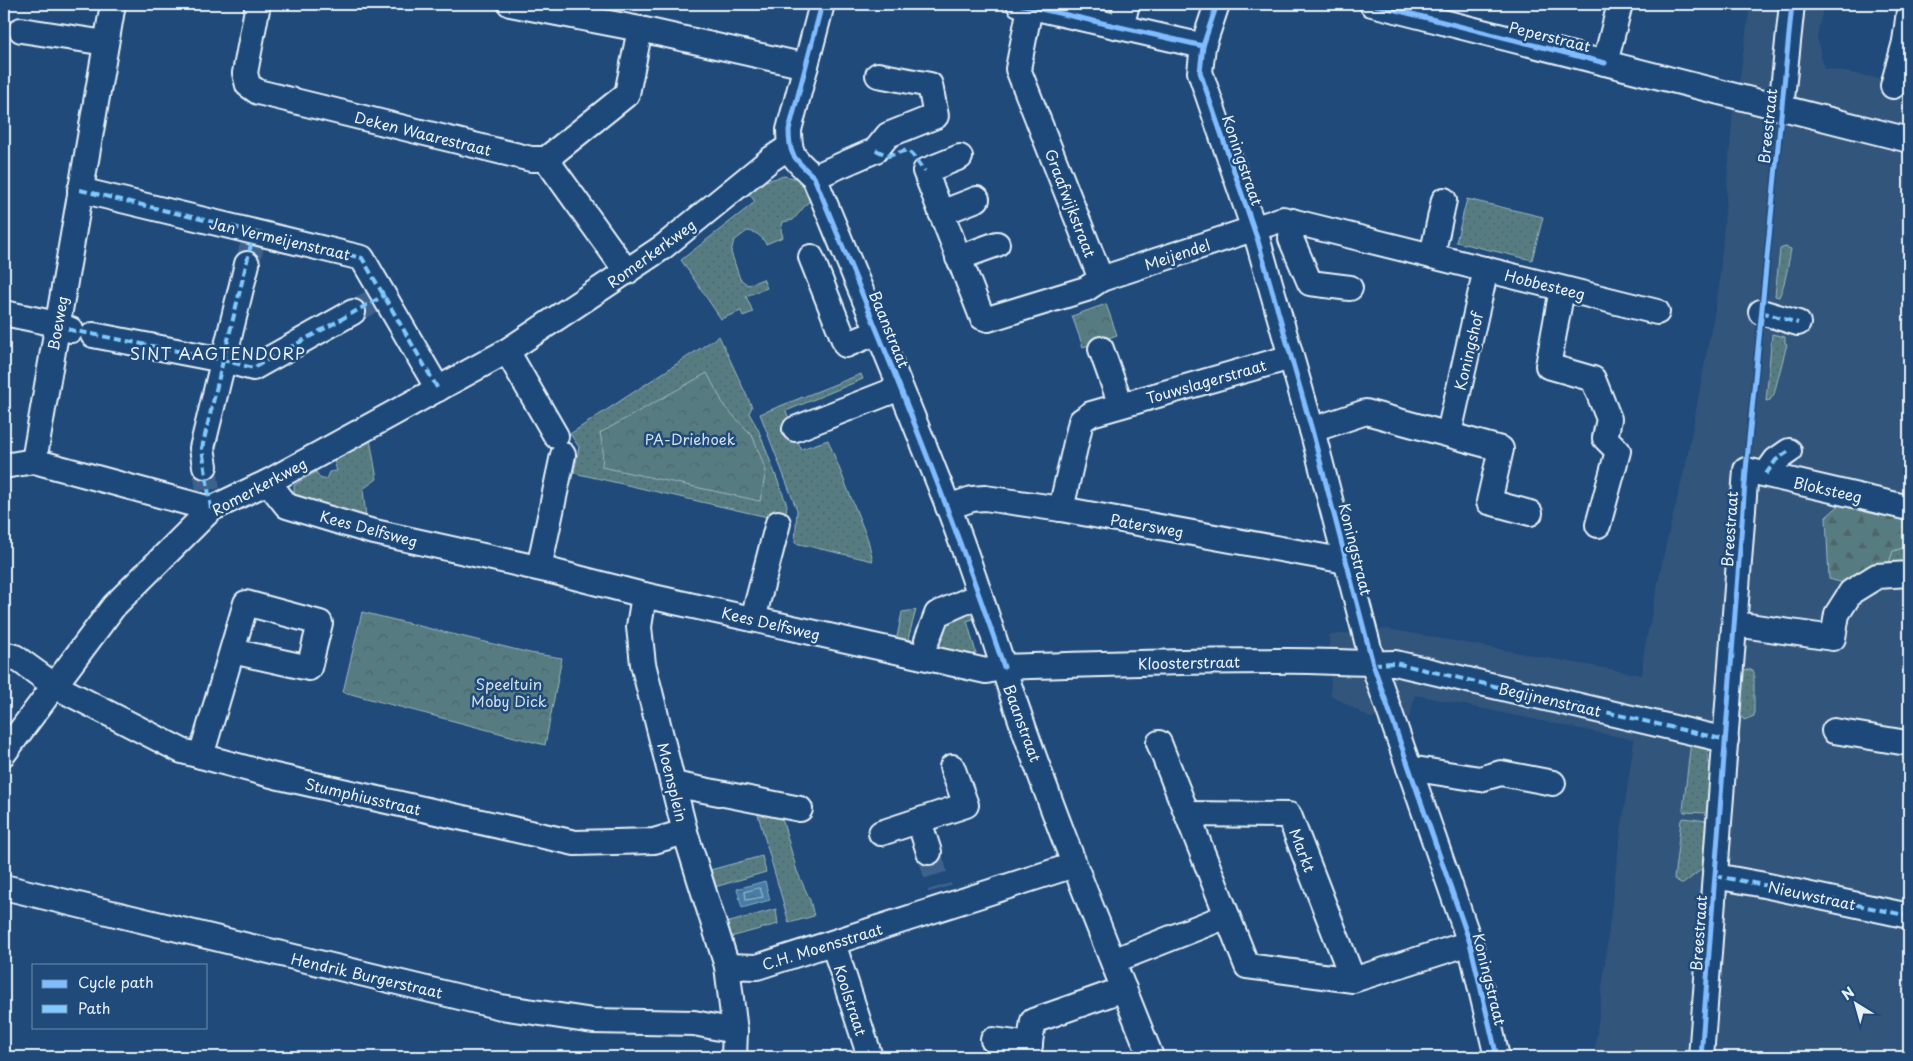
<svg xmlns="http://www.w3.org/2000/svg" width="1913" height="1061" font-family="'Playpen Sans',sans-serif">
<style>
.built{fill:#32547c}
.grass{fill:url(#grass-dots);stroke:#9fb6bd}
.forest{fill:url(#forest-firs);stroke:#9fb6bd}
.park{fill:url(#park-crowns);stroke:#9fb6bd}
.water{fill:url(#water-ripples);stroke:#87abc6}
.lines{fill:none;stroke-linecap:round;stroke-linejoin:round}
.shore{stroke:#a8c2d6;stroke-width:1}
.minor-tunnel{stroke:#3d638d;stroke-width:24;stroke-dasharray:24 12;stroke-linecap:butt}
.minor-casing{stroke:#e8f1f8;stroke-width:28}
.minor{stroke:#1f4a7a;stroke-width:24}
.quiet{stroke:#80caff;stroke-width:4;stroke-dasharray:8 4;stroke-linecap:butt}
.cycleway-casing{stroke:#1f4a7a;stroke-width:8}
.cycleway{stroke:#80bcff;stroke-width:5}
.labels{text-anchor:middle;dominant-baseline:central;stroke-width:5;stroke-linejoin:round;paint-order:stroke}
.street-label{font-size:15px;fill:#e8f1f8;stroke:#1f4a7a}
.park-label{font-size:15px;fill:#d2dfe6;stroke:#1f4a7a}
.neighbourhood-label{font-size:16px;letter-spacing:1px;fill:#e8f1f8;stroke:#1f4a7a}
</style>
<defs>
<pattern id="grass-dots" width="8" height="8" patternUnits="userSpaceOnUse" patternTransform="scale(1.25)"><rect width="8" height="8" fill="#567c82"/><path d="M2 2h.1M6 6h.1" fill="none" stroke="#4f6569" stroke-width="1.8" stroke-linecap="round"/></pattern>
<pattern id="forest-firs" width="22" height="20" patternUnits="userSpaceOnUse" patternTransform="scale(1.25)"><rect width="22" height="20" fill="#567c82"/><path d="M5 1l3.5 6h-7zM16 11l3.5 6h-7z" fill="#4f6569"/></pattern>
<pattern id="park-crowns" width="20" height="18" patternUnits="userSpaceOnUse" patternTransform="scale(1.25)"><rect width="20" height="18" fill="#567c82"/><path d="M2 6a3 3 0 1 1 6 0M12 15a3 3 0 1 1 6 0" fill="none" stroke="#4f6569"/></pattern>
<pattern id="water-ripples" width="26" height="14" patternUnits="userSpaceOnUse" patternTransform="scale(1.25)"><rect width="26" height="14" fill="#477ca4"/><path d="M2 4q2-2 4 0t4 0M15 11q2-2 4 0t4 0" fill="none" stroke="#47657c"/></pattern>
</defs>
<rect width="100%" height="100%" fill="#1f4a7a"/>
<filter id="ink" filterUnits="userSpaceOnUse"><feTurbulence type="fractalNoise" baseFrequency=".02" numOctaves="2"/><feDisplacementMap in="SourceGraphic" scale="10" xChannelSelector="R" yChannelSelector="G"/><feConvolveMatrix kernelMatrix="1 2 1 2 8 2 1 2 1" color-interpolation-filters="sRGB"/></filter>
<g filter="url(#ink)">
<path class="built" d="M1750 4H1824L1817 37 1824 68 1909 84V1057H1594L1617 859 1634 740 1415 695 1410 717 1370 718 1331 695 1329 635 1388 629 1642 675 1644 651 1667 539 1686 463 1719 287 1733 109 1740 77Z"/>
<g class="grass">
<path d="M784 176 799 179 809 194 810 200 793 220 783 222 781 230 783 237 766 244C761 236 757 232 747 231L734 241 731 252 740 279 748 285 763 279 767 288 746 296 753 312 743 316 741 311 721 319 681 260 755 202 749 193 762 182Z"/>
<path d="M1467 199 1543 217 1532 260 1456 242Z"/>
<path d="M1785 247 1791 249C1788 265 1786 282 1779 297L1775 296 1780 249Z"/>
<path d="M1772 334 1785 337V343L1787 344 1774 394 1770 400 1766 401Z"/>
<path d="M719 336 752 407 749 413 758 429 787 505 785 521 574 473 579 447 570 434Z"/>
<path d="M861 374 863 379 786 411 801 449 828 440 868 540 873 561 795 543 797 510 760 414Z"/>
<path d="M370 439 377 479 363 489 366 517 294 498V485L316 472 321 479H326L329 472 337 471 334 461Z"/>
<path d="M1909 546V569H1887L1893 551Z"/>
<path d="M916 610 908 639 931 645 935 627 972 610 976 618 967 621 976 653 969 656 896 642 902 612Z"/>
<path d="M1738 669 1751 670 1754 672V716L1744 720 1737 711Z"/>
<path d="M1691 741 1709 743 1708 762 1713 763 1709 811 1707 813 1684 812 1683 810Z"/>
<path d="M755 804 781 815 797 871 810 900 814 916 789 923Z"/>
<path d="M1684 818 1707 821 1705 864 1702 869 1683 884 1674 879 1681 820Z"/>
<path d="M762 856 766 872 715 887 710 870Z"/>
<path d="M776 909 778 924 727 938 723 924Z"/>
</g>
<path class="forest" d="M1843 502 1909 519V546L1893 551 1887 569 1854 586 1829 579 1826 517Z"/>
<g class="park">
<path d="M1106 304 1117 335 1083 347 1072 316Z"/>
<path d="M707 373 725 407 752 435 766 471 760 501 602 467 603 449 600 433Z"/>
<path d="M362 612 530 653 562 658 545 745 343 692Z"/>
</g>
<path class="water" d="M765 881 770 900 742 908 737 889Z"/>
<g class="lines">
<path class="shore" d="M760 888 763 897 746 900 745 892Z"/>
<g class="minor-tunnel">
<path d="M247 264 253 242"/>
<path d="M353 312 373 301"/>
<path d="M205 466 208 492"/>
<path d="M929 852 940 889"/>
</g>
<defs>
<g id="minor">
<path d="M258 4 245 73 248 85 258 92 531 159H546"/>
<path d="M510 4 640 29 806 66"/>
<path d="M822 4 789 130C789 157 795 159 814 177 859 286 905 396 948 506 971 565 990 625 1009 685 1051 811 1102 934 1151 1057"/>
<path d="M1019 4 1203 46"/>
<path d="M1217 4 1203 46 1200 72 1258 241 1312 430 1373 664 1470 943 1497 1057"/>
<path d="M1372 4 1909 140"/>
<path d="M1909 11 1905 42 1909 43"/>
<path d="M1121 27 1127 4"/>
<path d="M21 30 106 43"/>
<path d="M1605 63 1620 4"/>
<path d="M1893 86 1905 42"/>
<path d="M1781 108 1792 4"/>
<path d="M960 157 925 171 982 317 988 319 1086 289 1101 279 1018 69 1030 7"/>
<path d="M546 159 627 94 640 29"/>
<path d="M546 159 627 272"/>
<path d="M814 177 876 150 888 135 936 116 930 85 878 75"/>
<path d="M80 190 362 258 438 389"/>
<path d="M941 213 977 199"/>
<path d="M1292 221 1291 239 1310 283 1350 288"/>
<path d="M1432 256 1444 200"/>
<path d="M811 257 846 345 878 332"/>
<path d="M958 258 997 244"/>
<path d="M1101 279 1283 219 1657 312"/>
<path d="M1562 289 1548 366 1593 379 1609 419 1605 438 1618 451 1598 525"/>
<path d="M1761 312 1798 323"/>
<path d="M4 313 57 324 71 330"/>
<path d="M93 335 223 360 253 368 353 312"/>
<path d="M1101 349 1121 405"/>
<path d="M507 351 556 436"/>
<path d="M795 429 900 388"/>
<path d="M1312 430 1366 412 1501 449 1489 502 1530 513"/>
<path d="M1449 433 1486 269"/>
<path d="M34 461 113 4"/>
<path d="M4 466 34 461 211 509"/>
<path d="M205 466 202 448 247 264"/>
<path d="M1766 474 1776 460 1789 451"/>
<path d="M268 482 287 506 370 531 551 571 644 595 986 671 1004 667C1095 664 1186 661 1277 661 1317 660 1356 664 1395 663L1726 740"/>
<path d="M948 507 972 499 985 498 1061 509 1346 561"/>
<path d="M1061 509 1081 421 1091 414 1291 357"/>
<path d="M539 568 563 455"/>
<path d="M644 595 639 627 643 664 685 832 727 966"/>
<path d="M753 619 778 523"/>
<path d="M1735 624 1833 638 1837 614 1851 592 1877 576 1909 574"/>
<path d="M927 640 937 614 980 595"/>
<path d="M4 654 15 657 55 686 182 751 275 776 575 843 654 841 685 832"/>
<path d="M1834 731 1907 743 1909 741"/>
<path d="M1159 743 1187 814"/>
<path d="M4 753 114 606 211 509 268 482 507 351 663 247 771 159 789 147"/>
<path d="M201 756 246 603 320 623 309 668 232 651"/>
<path d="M1409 768 1480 779 1501 773 1553 783"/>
<path d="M673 784 800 809"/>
<path d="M919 821 929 852"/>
<path d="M881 833 966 805 952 767"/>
<path d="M1715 876 1759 884 1909 916"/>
<path d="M4 887 501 1007 593 1021 694 1023 735 1031"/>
<path d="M833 943 869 1054 868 1057"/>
<path d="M1113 961 1227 916"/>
<path d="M1353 980 1247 966 1187 814 1289 815 1353 980 1470 943"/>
<path d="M993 1040 1030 1045"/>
<path d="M734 1057 735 1031 727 966 757 967 1074 865"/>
<path d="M1028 1057 1033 1021 1124 989"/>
<path d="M1701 1057 1746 470 1909 508"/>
</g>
</defs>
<use href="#minor" class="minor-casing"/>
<use href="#minor" class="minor"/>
<g class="quiet">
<path d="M876 150 888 156 907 150C916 156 917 164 925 171"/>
<path d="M80 190 362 258 438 389"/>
<path d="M1761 312 1798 323"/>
<path d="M57 324 71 330 223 360 253 368 385 295"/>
<path d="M1766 474 1776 460 1789 451"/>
<path d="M211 509 202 448 254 232"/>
<path d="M1373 664 1395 663 1726 740"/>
<path d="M1715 876 1759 884 1909 916"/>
</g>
<defs>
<g id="cycleway">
<path d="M822 4 789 130C789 157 795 159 814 177 881 339 948 501 1004 667"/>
<path d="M1019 4 1203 46"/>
<path d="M1217 4 1203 46 1200 72 1258 241 1312 430 1373 664 1470 943 1497 1057"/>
<path d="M1372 4 1605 63"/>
<path d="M1701 1057 1746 470 1792 4"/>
</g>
</defs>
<use href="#cycleway" class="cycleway-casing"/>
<use href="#cycleway" class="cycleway"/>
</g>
</g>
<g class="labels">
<g class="street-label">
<text transform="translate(1550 36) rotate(14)">Peperstraat</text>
<text transform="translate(1767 126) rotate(-84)">Breestraat</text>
<text transform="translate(423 133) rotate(14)">Deken Waarestraat</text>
<text transform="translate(1243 160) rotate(71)">Koningstraat</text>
<text transform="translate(1071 203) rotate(69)">Graafwijkstraat</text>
<text transform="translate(280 238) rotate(13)">Jan Vermeijenstraat</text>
<text transform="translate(651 253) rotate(-36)">Romerkerkweg</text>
<text transform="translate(1177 254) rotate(-18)">Meijendel</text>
<text transform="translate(1545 284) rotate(14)">Hobbesteeg</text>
<text transform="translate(57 323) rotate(-80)">Boeweg</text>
<text transform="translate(890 329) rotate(68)">Baanstraat</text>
<text transform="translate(1468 351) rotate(-77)">Koningshof</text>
<text transform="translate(1206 381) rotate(-16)">Touwslagerstraat</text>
<text transform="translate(259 486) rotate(-28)">Romerkerkweg</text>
<text transform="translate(1828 489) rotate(13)">Bloksteeg</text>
<text transform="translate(1147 525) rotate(10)">Patersweg</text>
<text transform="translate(369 528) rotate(15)">Kees Delfsweg</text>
<text transform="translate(1729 529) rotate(-86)">Breestraat</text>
<text transform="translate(1356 549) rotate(76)">Koningstraat</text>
<text transform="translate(771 623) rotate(13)">Kees Delfsweg</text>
<text transform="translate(1189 662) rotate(-1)">Kloosterstraat</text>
<text transform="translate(1550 699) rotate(13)">Begijnenstraat</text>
<text transform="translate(1023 723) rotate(70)">Baanstraat</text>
<text transform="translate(673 782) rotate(76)">Moensplein</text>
<text transform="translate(363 796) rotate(13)">Stumphiusstraat</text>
<text transform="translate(1303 850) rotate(69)">Markt</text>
<text transform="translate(1812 895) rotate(12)">Nieuwstraat</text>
<text transform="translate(1698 933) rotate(-86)">Breestraat</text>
<text transform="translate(822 946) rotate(-17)">C.H. Moensstraat</text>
<text transform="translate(367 975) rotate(13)">Hendrik Burgerstraat</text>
<text transform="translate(1490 979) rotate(76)">Koningstraat</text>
<text transform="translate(851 1000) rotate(72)">Koolstraat</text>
</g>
<g class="park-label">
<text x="690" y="438">PA-Driehoek</text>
<text x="509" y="683">Speeltuin<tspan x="509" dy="17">Moby Dick</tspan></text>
</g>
<g class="neighbourhood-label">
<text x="218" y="353">SINT AAGTENDORP</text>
</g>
</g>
<rect width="1913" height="1061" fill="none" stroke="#1f4a7a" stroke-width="20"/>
<rect x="10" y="10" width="1893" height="1041" fill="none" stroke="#e8f1f8" stroke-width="2" filter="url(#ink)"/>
<rect x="32" y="964" width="175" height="65" fill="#1f4a7a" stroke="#6f8dac"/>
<rect x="42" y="980" width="25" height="8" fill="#80bcff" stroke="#6f8dac"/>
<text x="78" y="988" font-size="15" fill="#e8f1f8">Cycle path</text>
<rect x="42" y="1005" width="25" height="8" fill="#80caff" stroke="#6f8dac"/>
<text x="78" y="1014" font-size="15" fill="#e8f1f8">Path</text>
<g transform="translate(1856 1004) rotate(323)" stroke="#1f4a7a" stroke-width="4" paint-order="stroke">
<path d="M0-4L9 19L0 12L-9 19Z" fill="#e8f1f8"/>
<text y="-8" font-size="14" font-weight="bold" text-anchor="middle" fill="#e8f1f8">N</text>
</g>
</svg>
